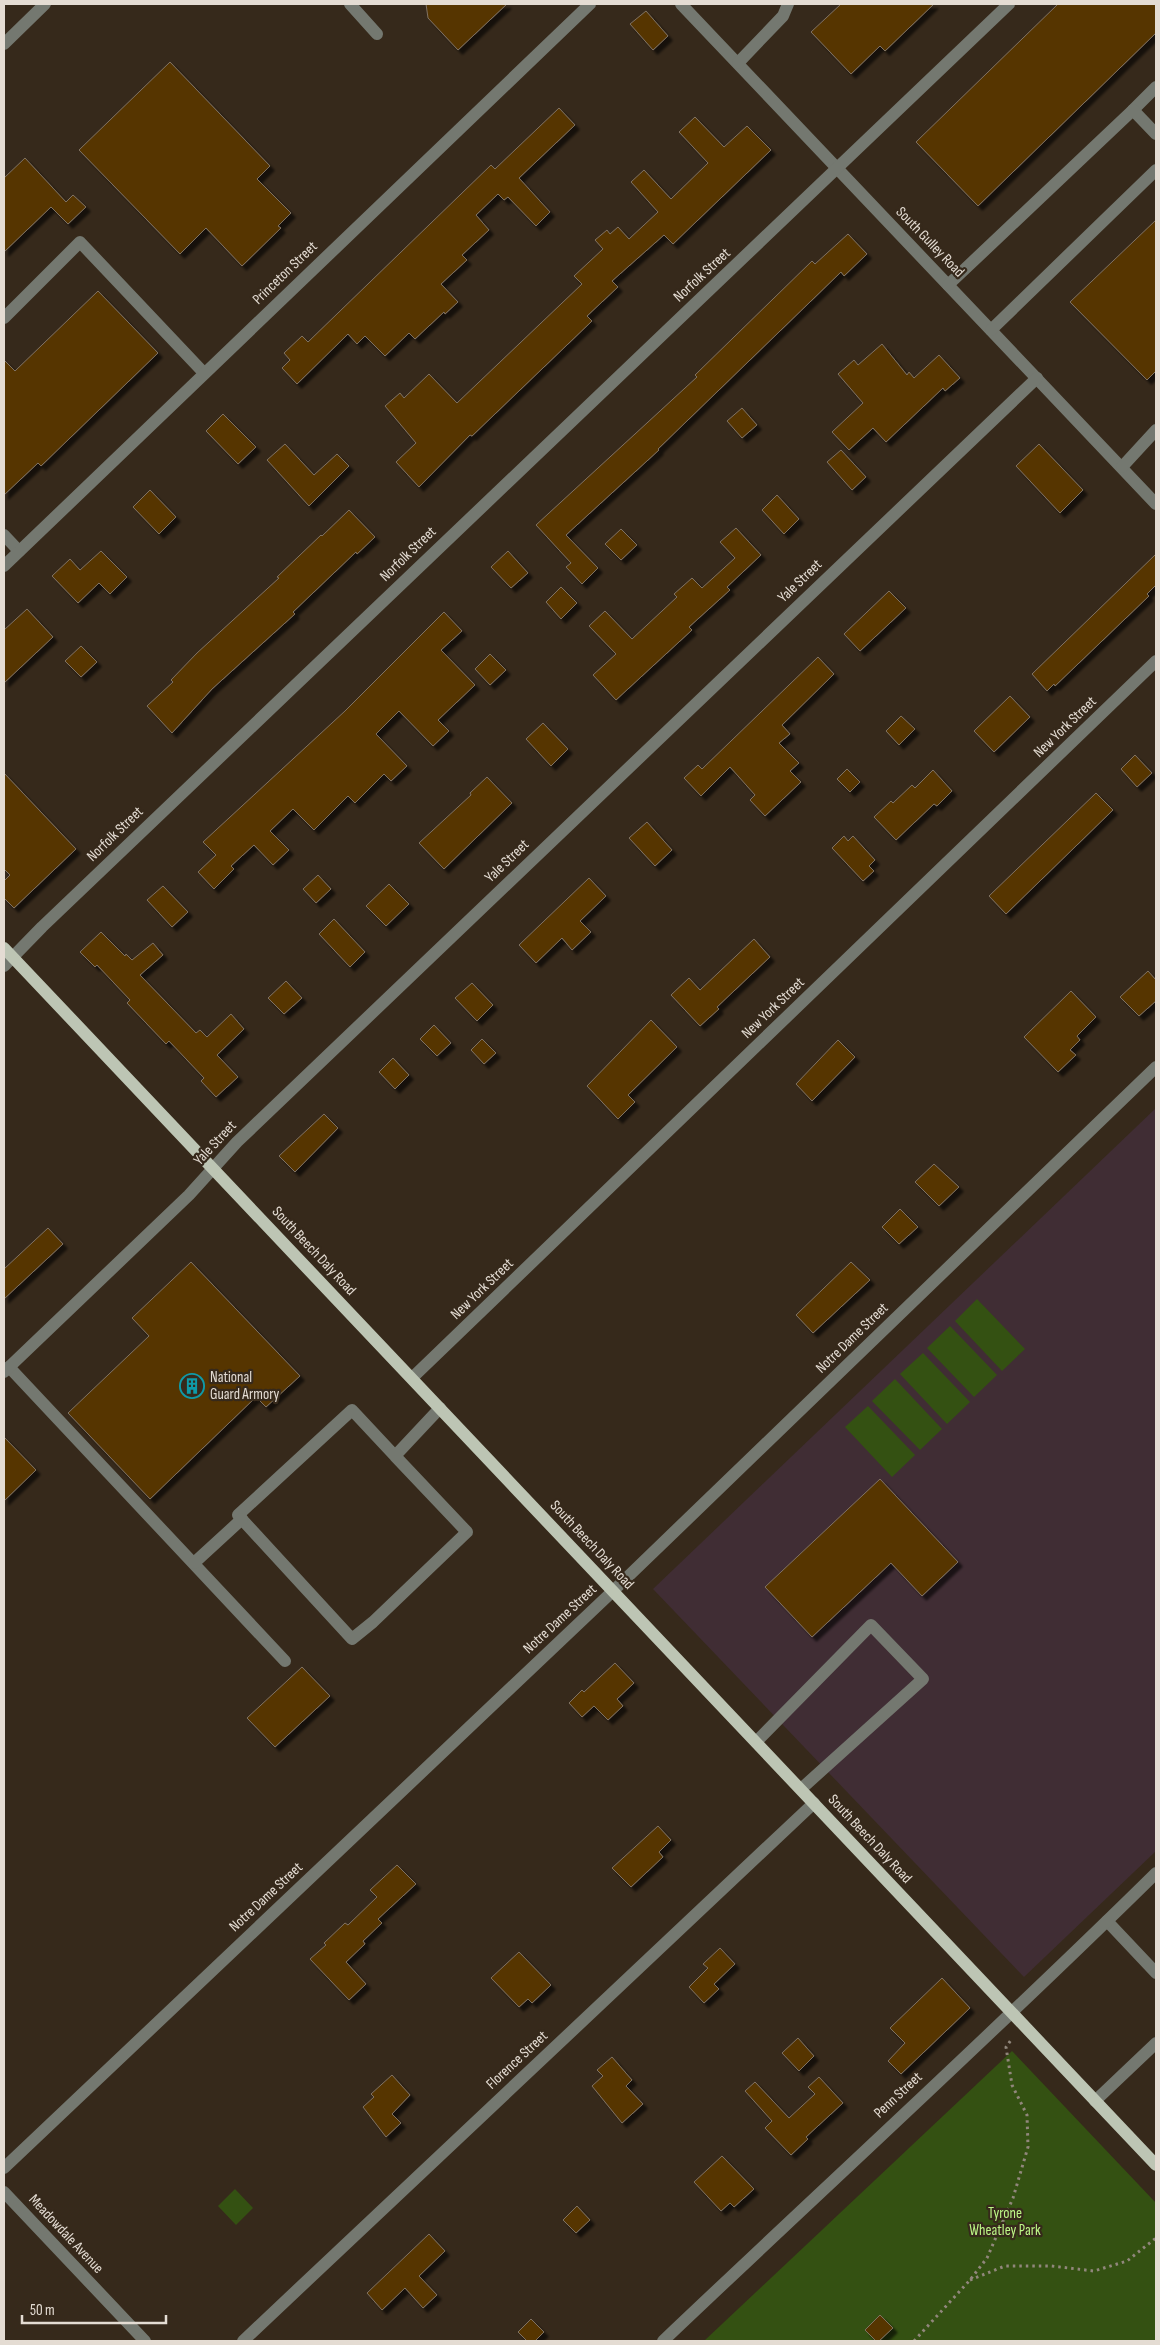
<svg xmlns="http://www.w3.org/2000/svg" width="1160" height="2345" font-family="'Sofia Sans Condensed',sans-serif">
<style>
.education{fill:#402d34}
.green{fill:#345112}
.building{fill:#563605;stroke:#807262;filter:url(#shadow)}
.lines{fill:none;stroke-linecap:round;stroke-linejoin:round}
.path{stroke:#91877c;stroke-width:3;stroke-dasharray:2.5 4;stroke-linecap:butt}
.minor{stroke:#747870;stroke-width:12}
.major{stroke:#bdc5b4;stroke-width:12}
.labels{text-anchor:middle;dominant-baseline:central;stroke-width:4.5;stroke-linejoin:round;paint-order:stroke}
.street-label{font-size:15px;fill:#e4dcd3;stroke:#36291b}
.poi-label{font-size:15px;fill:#e4dcd3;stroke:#36291b;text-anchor:start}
.park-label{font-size:15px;fill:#bdf787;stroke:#36291b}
</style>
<defs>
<filter id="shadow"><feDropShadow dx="4.5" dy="4.5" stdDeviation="1" flood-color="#0009"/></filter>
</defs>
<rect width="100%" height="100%" fill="#36291b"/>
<path class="education" d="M1156 1108V1851L1024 1977 653 1589Z"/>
<g class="green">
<path d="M977 1299 1025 1349 1002 1371 955 1321Z"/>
<path d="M950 1326 997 1375 974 1397 927 1348Z"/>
<path d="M923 1353 970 1402 947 1424 900 1374Z"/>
<path d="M895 1379 942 1429 920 1450 872 1401Z"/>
<path d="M868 1406 915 1455 892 1477 845 1427Z"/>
<path d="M1012 2051 1156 2203V2341H704Z"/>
<path d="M235 2189 253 2208 236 2225 218 2206Z"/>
</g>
<g class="building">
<path d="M426 4H507L458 50 428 18Z"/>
<path d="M841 4H934L885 51 880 46 851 74 811 32Z"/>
<path d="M1058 4H1156V33L978 206 916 142Z"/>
<path d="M646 11 668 36 653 50 630 24Z"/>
<path d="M170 62 270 166 257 179 291 213 278 226 281 228 242 266 206 228 180 254 79 150Z"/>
<path d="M559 108 575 125 519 178 550 212 536 226 508 197 504 200 498 194 476 215 489 230 462 255 467 260 441 284 458 302 445 314 444 312 415 339 409 333 385 356 365 336 357 344 348 334 297 384 282 368 290 360 284 353 302 336 308 342 491 165 495 169Z"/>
<path d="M695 117 724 147 747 126 771 150 673 244 664 235 612 281 618 287 587 316 592 321 472 436 470 435 419 487 396 462 416 443 385 406 400 393 404 398 429 374 457 403 582 284 574 276 603 249 595 240 607 230 610 234 618 227 629 239 658 212 631 182 644 170 671 199 708 163 679 132Z"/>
<path d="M25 158 66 202 73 195 86 207 68 224 51 207 4 252V178Z"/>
<path d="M1156 220V371L1147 380 1070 302Z"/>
<path d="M848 234 867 254 844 276 841 272 658 449 659 450 566 535 598 568 582 584 566 567 571 563 536 525 697 377 695 375 812 261 815 264Z"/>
<path d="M98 291 158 353 41 466 38 463 4 495V360L15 371Z"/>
<path d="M882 344 907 375 909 372 914 378 939 355 960 378 945 391 943 388 886 442 873 428 849 450 832 432 863 403 838 374 854 360 858 365Z"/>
<path d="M742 408 757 425 742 438 727 421Z"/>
<path d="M223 414 256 447 238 464 206 431Z"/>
<path d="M285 444 314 475 337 454 349 466 309 506 267 460Z"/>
<path d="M1039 444 1083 490 1060 513 1016 466Z"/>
<path d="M841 450 866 477 852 490 827 462Z"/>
<path d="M150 490 176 517 159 534 133 507Z"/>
<path d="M777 495 799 519 784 534 762 510Z"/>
<path d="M349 510 375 537 357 554 356 552 293 612 295 614 212 689 172 733 147 706 173 682 171 680 197 653 279 578 277 577 321 535 322 536Z"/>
<path d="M736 528 761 555 727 587 730 590 689 627 692 630 616 700 593 675 616 654 589 626 605 611 632 639 677 597 674 594 692 578 702 588 735 558 720 542Z"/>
<path d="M621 529 637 545 621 560 605 544Z"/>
<path d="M101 551 127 577 110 594 99 583 78 603 52 576 70 559 80 570Z"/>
<path d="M508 551 528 573 511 588 491 567Z"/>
<path d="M1156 554V585L1147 594 1149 596 1055 686 1054 684 1047 691 1032 674Z"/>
<path d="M561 587 577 603 561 619 546 602Z"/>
<path d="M889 591 906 608 860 651 844 634Z"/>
<path d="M27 609 53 637 4 683V630Z"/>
<path d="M444 612 462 631 441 650 475 685 438 720 449 731 433 746 399 711 376 734 407 766 391 781 384 774 355 803 348 796 314 830 293 809 270 831 289 850 273 865 254 845 231 866 234 869 214 889 198 872 216 855 203 842 345 711Z"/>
<path d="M81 646 97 662 81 677 65 661Z"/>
<path d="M490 654 506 670 490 685 475 669Z"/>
<path d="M818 657 834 674 782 725 790 734 779 743 799 763 790 771 801 782 765 816 750 800 755 795 730 767 701 796 684 778 698 765 702 769Z"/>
<path d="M1010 696 1030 717 994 752 974 731Z"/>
<path d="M901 716 915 729 899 745 886 731Z"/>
<path d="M543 723 568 749 551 766 526 739Z"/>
<path d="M1135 755 1152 773 1137 787 1121 769Z"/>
<path d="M847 769 860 782 850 792 837 779Z"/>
<path d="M933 770 952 791 937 806 934 804 896 840 874 817 891 801 893 803 912 785 915 788Z"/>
<path d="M4 773 76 849 14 908 4 898V881L10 875 4 869Z"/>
<path d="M487 777 512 803 444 869 419 843 471 795 470 793Z"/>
<path d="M1096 793 1113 810 1006 914 989 896Z"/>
<path d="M647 822 672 850 655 866 629 838Z"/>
<path d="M844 836 848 841 853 836 875 860 869 866 874 871 863 881 832 848Z"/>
<path d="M318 875 331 889 316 903 303 889Z"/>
<path d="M589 878 606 896 580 921 591 932 572 950 562 938 536 963 519 945Z"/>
<path d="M389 884 409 904 386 926 366 906Z"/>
<path d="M163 886 188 912 172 927 147 900Z"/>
<path d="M334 919 365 952 350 967 319 934Z"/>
<path d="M101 932 125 956 126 954 132 960 153 943 163 955 140 975 196 1033 200 1030 207 1037 231 1014 244 1029 217 1055 238 1077 216 1097 201 1081 204 1078 169 1041 166 1044 127 1003 130 1000 97 965 95 967 80 952Z"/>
<path d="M754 939 770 957 717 1007 719 1009 700 1026 671 995 689 978 700 990Z"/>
<path d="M1148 971 1156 980V1001L1139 1016 1120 997Z"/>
<path d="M286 981 302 998 284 1014 268 998Z"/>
<path d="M472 983 493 1005 477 1021 455 998Z"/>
<path d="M1071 991 1096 1017 1077 1036 1080 1040 1070 1050 1076 1055 1058 1072 1024 1037Z"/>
<path d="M651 1020 677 1047 628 1095 635 1102 618 1119 587 1086Z"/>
<path d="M434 1025 451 1043 437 1056 420 1039Z"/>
<path d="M482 1039 496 1053 484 1064 471 1050Z"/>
<path d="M838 1040 855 1057 812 1101 796 1084Z"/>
<path d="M393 1058 409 1075 395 1089 379 1072Z"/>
<path d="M324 1114 338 1128 295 1172 279 1156Z"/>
<path d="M934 1164 959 1187 939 1206 915 1182Z"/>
<path d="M900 1209 918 1227 899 1244 882 1227Z"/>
<path d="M48 1228 63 1244 4 1299V1269Z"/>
<path d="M191 1262 300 1376 266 1407 256 1397 150 1499 68 1413 149 1336 132 1318Z"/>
<path d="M851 1262 870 1280 813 1333 796 1315Z"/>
<path d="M4 1437 36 1470 4 1501Z"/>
<path d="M880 1479 958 1562 922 1596 891 1563 812 1637 765 1587Z"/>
<path d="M615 1663 634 1683 617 1699 623 1706 608 1720 594 1706 582 1717 569 1703 582 1690 584 1692Z"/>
<path d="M302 1667 330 1696 275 1747 247 1718Z"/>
<path d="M658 1826 671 1840 659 1852 663 1857 631 1887 612 1868Z"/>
<path d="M397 1865 416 1884 378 1919 382 1923 363 1941 365 1944 346 1962 366 1984 349 2000 310 1959 326 1945 324 1943 345 1923 348 1925 377 1897 370 1890Z"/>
<path d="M720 1948 735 1964 714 1984 719 1989 704 2003 689 1987 708 1968 703 1964Z"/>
<path d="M519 1952 551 1985 532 2003 528 1999 519 2007 491 1978Z"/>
<path d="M942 1978 970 2008 901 2074 888 2061 905 2043 890 2028Z"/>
<path d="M798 2038 814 2056 799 2071 782 2053Z"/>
<path d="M612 2057 632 2080 626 2086 643 2104 622 2123 592 2086 603 2076 597 2070Z"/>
<path d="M392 2075 410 2095 392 2114 401 2123 386 2137 363 2107 374 2097 371 2094Z"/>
<path d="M819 2077 843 2103 806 2137 808 2139 791 2155 765 2128 772 2121 745 2091 755 2082 789 2118 815 2094 808 2087Z"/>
<path d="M722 2156 754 2189 734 2207 730 2203 721 2211 694 2182Z"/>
<path d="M577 2206 590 2220 576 2233 563 2220Z"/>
<path d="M429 2234 445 2251 419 2276 437 2295 423 2308 405 2288 382 2310 367 2293Z"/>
<path d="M880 2315 893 2328 879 2341H876L865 2330Z"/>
<path d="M531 2319 544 2332 535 2341H527L518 2332Z"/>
</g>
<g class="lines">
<g class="path">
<path d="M970 2280 1005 2266H1051L1094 2271 1127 2261 1156 2238"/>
<path d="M914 2341 970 2280 987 2258 1013 2198 1028 2147 1027 2115 1012 2085 1006 2047 1011 2040"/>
</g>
<g class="minor">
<path d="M350 4 377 34"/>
<path d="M681 4 1156 504"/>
<path d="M4 44 45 4"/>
<path d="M738 63 783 16 788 4"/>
<path d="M1133 110 1156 87"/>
<path d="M948 285 1133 110 1156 134"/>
<path d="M4 318 80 242 204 373"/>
<path d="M991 330 1156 170"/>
<path d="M1122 467 1156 430"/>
<path d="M4 535 19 551"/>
<path d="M4 566 590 4"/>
<path d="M4 966 42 927 1009 4"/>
<path d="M9 1367 285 1661"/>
<path d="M4 1372 189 1195 237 1142 1037 378"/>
<path d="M412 1378 1156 661"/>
<path d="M395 1456 352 1410 238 1515 352 1639 373 1622 467 1532 395 1456 440 1408"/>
<path d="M194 1563 242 1519"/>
<path d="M756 1742 871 1625 923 1679 801 1789"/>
<path d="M1107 1921 1156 1973"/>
<path d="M1095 2101 1156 2043"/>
<path d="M4 2168 613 1591 1156 1067"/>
<path d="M4 2192 145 2341"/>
<path d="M243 2341 814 1803"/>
<path d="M663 2341C827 2185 995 2032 1156 1873"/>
</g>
<path class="major" d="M4 948 1156 2165"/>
</g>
<defs>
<symbol id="building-ring" viewBox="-11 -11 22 22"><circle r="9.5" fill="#36291b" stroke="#0f9aa8" stroke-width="1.5"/><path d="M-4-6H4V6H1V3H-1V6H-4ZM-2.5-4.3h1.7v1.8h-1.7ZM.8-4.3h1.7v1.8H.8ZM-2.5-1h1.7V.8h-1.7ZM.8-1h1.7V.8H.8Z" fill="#0f9aa8"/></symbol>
</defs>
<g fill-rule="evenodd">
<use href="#building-ring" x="178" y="1372" width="28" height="28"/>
</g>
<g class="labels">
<g class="street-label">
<text transform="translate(930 242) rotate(46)">South Gulley Road</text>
<text transform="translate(285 273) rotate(-44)">Princeton Street</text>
<text transform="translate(702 275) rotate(-43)">Norfolk Street</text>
<text transform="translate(408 554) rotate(-44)">Norfolk Street</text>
<text transform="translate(800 581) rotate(-44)">Yale Street</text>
<text transform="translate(1065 727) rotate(-44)">New York Street</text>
<text transform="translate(115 834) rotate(-44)">Norfolk Street</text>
<text transform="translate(507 861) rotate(-44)">Yale Street</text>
<text transform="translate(773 1008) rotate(-44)">New York Street</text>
<text transform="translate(215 1143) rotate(-47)">Yale Street</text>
<text transform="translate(314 1251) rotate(47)">South Beech Daly Road</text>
<text transform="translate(482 1289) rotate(-44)">New York Street</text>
<text transform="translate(852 1338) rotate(-44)">Notre Dame Street</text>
<text transform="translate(592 1545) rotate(47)">South Beech Daly Road</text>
<text transform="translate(560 1619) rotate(-43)">Notre Dame Street</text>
<text transform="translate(870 1839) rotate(47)">South Beech Daly Road</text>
<text transform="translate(266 1897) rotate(-43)">Notre Dame Street</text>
<text transform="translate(517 2060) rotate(-43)">Florence Street</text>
<text transform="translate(898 2095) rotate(-43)">Penn Street</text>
<text transform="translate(66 2234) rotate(47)">Meadowdale Avenue</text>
</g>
<g class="poi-label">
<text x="210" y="1377">National<tspan x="210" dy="17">Guard Armory</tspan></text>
</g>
<g class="park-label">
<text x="1005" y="2213">Tyrone<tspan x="1005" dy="17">Wheatley Park</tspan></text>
</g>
</g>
<rect width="1160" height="2345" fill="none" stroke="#e4dcd3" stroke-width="10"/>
<path d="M22 2315v8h144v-8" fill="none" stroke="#e4dcd3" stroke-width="2.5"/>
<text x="30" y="2315" font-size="15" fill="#e4dcd3" stroke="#36291b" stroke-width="4" paint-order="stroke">50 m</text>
</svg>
